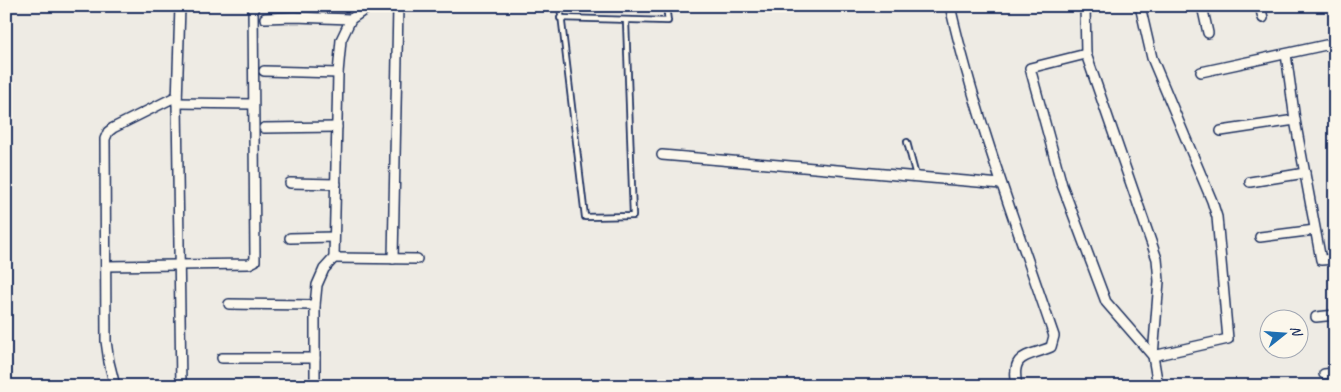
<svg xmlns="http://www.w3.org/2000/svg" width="1341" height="392" font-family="Caveat,sans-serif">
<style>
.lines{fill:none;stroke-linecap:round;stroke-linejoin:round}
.lane-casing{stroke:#1b2f5e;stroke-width:8}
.street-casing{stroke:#1b2f5e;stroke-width:12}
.lane{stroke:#fbf7ec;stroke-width:4.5}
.street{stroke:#fbf7ec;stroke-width:9}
</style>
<rect width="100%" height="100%" fill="#eeebe4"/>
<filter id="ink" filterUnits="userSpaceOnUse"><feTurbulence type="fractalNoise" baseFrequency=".02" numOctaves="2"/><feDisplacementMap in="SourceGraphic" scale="10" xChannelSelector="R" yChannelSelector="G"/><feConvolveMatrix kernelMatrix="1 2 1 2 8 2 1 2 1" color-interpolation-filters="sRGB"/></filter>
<g filter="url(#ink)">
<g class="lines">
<defs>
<g id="lane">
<path d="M560 6 585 217 633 216 626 21"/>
<path d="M560 18 668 21 666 6"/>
<path d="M907 142 916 176"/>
</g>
<g id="street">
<path d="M180 6 177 103 181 386"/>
<path d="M950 6C976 119 1017 227 1054 336L1051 347C1029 357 1010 352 1017 386"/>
<path d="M1085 6 1086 54 1157 259 1159 281 1153 356 1158 386"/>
<path d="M1202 6 1208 33"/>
<path d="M1260 6 1263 18"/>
<path d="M265 18 294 17 351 19"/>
<path d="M1086 54 1030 68 1062 185 1106 302 1153 356 1228 339 1217 217 1212 201 1152 58 1140 6"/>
<path d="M1286 54 1295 120 1321 260 1335 259"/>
<path d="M264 71 338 73"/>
<path d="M1201 72 1335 43"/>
<path d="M177 103 253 104"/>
<path d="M264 128 337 127"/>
<path d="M1221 131 1295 120"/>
<path d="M662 155 1001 184"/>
<path d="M1250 182 1305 173"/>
<path d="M290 183 336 184"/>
<path d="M1260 237 1315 230"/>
<path d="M290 238 334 237"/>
<path d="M334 258 417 259"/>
<path d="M393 259 398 6"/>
<path d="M106 266 249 264 255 261 253 6"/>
<path d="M229 304 315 305"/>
<path d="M1316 317 1335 315"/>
<path d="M222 358H315"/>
<path d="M1324 374 1335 373"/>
<path d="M115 386 109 362 106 341 105 139 108 132 113 128 177 96"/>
<path d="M315 386V305L317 285 324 269 334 258 338 73 341 40 351 19 370 6"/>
</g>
</defs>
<use href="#lane" class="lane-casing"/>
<use href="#street" class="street-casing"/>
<use href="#lane" class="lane"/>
<use href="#street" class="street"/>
</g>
</g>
<rect width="1341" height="392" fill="none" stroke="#fbf7ec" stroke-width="25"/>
<rect x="12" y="12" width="1316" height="367" fill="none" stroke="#1b2f5e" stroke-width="2" filter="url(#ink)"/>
<g transform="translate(1284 334) rotate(73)"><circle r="24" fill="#fbf7ec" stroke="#a1a7b3"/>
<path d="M0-4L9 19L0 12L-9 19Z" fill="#1f6fb2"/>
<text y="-8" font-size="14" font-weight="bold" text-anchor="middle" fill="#1b2f5e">N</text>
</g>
</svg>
